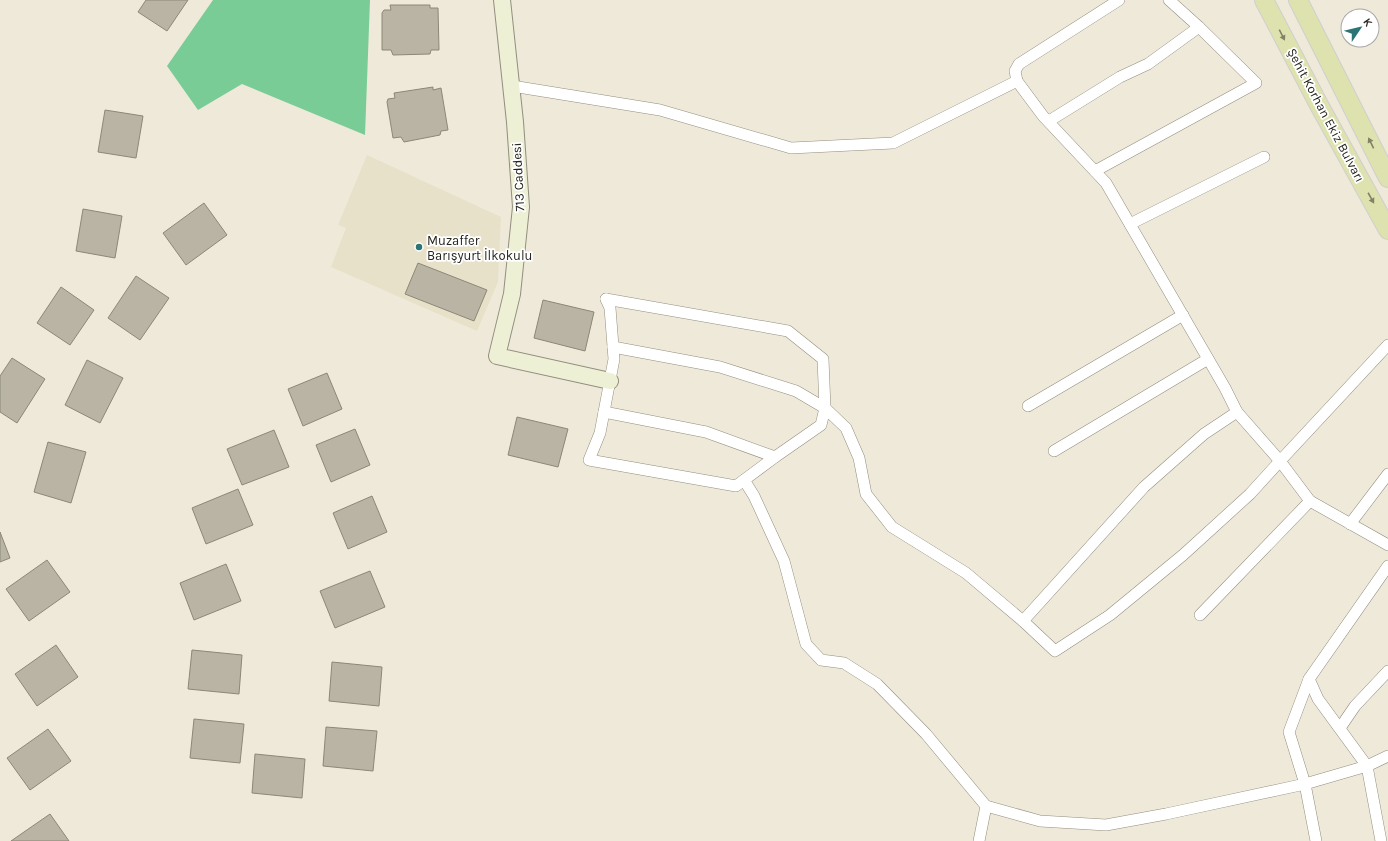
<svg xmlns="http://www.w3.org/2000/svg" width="1388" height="841" font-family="Karla,sans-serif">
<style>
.built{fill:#e8e1c9}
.green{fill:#7acc96}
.building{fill:#b9b4a4;stroke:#8c8778}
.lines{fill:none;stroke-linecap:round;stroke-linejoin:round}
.street-casing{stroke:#938e7f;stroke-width:12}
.secondary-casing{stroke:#938e7f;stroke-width:18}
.primary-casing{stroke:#cfcfce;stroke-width:20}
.street{stroke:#fff;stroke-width:11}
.secondary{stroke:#eef0d6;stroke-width:16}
.primary{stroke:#dee2ae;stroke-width:18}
.oneway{fill:#828366}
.poi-dot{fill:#2b7575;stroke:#fff;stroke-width:1.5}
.labels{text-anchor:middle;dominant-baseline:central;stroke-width:3.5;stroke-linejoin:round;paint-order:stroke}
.street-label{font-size:13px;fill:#26241e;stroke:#fff}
.poi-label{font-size:13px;fill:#26241e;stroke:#fff;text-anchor:start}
</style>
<rect width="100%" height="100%" fill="#efe9d9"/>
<path class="built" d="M367 155 501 217 498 282 477 331 331 267 346 228 338 225Z"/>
<path class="green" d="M213 0H370L365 135 242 84 198 110 167 66Z"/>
<g class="building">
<path d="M146 0H188L167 31 138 12Z"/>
<path d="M390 5H430V8H438L439 50H431L430 54 393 55 391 50H382V13L384 10H391Z"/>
<path d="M433 87V90L441 88 448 130 441 131 440 135 404 142 401 137 393 138 387 102 388 99 395 98 394 93Z"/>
<path d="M105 110 143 116 136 158 98 152Z"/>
<path d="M204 203 227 235 186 265 163 233Z"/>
<path d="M83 209 122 216 115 258 76 251Z"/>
<path d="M418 263 487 290 474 321 405 294Z"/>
<path d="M136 276 169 298 140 340 108 318Z"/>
<path d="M61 287 94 310 70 345 37 323Z"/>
<path d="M543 300 594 312 585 351 534 338Z"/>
<path d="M12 358 45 379 17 423 0 412V376Z"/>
<path d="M87 360 123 378 100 423 65 405Z"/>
<path d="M327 373 342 409 303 426 288 389Z"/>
<path d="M517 417 568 429 558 467 508 455Z"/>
<path d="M355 429 370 465 331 482 316 445Z"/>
<path d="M274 430 289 467 242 485 227 449Z"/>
<path d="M48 442 86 452 71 503 34 492Z"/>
<path d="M238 489 253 525 206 544 192 508Z"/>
<path d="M372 496 387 532 348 549 333 513Z"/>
<path d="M0 532 10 558 0 562Z"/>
<path d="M47 560 70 592 29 621 6 589Z"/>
<path d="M226 564 241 601 194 620 180 583Z"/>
<path d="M370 571 385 607 335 628 320 591Z"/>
<path d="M56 645 78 677 37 706 15 674Z"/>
<path d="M192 650 242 655 239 694 188 689Z"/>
<path d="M332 662 382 667 379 706 329 701Z"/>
<path d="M194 719 244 724 240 763 190 758Z"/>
<path d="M326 727 377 731 373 771 323 766Z"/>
<path d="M48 729 71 761 30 790 7 758Z"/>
<path d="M255 754 305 759 302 798 252 793Z"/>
<path d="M50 814 69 841H11Z"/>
</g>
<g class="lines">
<defs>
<g id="street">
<path d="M1017 81 1015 71 1019 64 1119 0"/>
<path d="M512 86 660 110 791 148 893 143 1017 81 1043 116 1106 183 1225 388 1237 412 1204 434 1144 487 1023 621 966 573 892 527 866 494 859 458 846 428 825 408 821 425 775 457 706 432 604 412"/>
<path d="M1049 121 1120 77 1148 64 1199 27 1169 0"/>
<path d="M1095 171 1256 83 1199 27"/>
<path d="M1130 224 1264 157"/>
<path d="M606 299 788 331 823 359 825 408 796 391 720 367 613 347"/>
<path d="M606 299 610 308 614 359 600 433 589 460 736 486 775 457"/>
<path d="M1028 406 1183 315"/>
<path d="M1237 412 1280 461 1388 345"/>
<path d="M1054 451 1208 359"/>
<path d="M744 480 754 496 784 561 806 644 821 660 844 663 877 684 926 734 986 806 979 841"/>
<path d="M1350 524 1388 474"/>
<path d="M1388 566 1309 679 1318 699 1367 766 1388 756"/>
<path d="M1200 615 1310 501"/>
<path d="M1023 621 1055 651 1110 615 1183 555 1250 494 1280 461 1310 501 1388 545"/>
<path d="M1309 679 1289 732 1305 784 1367 766 1381 841"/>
<path d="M1340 728 1355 706 1388 671"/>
<path d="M986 806 1040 821 1106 825 1166 814 1305 784 1316 841"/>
</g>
<path id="secondary" d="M502 0 515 122 521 207 512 294 497 356 610 381"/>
<g id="primary">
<path d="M1264 0 1319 105 1388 230"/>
<path d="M1298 0 1388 178"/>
</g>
</defs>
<use href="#street" class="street-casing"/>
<use href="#secondary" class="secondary-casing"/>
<use href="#primary" class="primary-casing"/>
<use href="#street" class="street"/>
<use href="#secondary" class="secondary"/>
<use href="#primary" class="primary"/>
</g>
<defs><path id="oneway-solid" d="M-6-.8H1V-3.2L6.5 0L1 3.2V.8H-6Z"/></defs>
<g class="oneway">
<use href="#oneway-solid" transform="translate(1282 35) rotate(63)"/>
<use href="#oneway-solid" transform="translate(1371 143) rotate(-116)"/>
<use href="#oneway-solid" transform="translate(1371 198) rotate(61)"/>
</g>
<circle class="poi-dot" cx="419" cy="247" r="4"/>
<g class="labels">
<g class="street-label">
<text transform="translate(1326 115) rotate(62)">Şehit Korhan Ekiz Bulvarı</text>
<text transform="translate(518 177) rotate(-93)">713 Caddesi</text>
</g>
<g class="poi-label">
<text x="427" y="240">Muzaffer<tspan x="427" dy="15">Barışyurt İlkokulu</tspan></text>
</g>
</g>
<g transform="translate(1360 28) rotate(55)"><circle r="19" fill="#ffffff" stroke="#a8a7a5"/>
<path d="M0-3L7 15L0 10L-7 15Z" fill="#2b7575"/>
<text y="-6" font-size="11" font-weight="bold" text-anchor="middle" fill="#26241e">K</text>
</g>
</svg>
